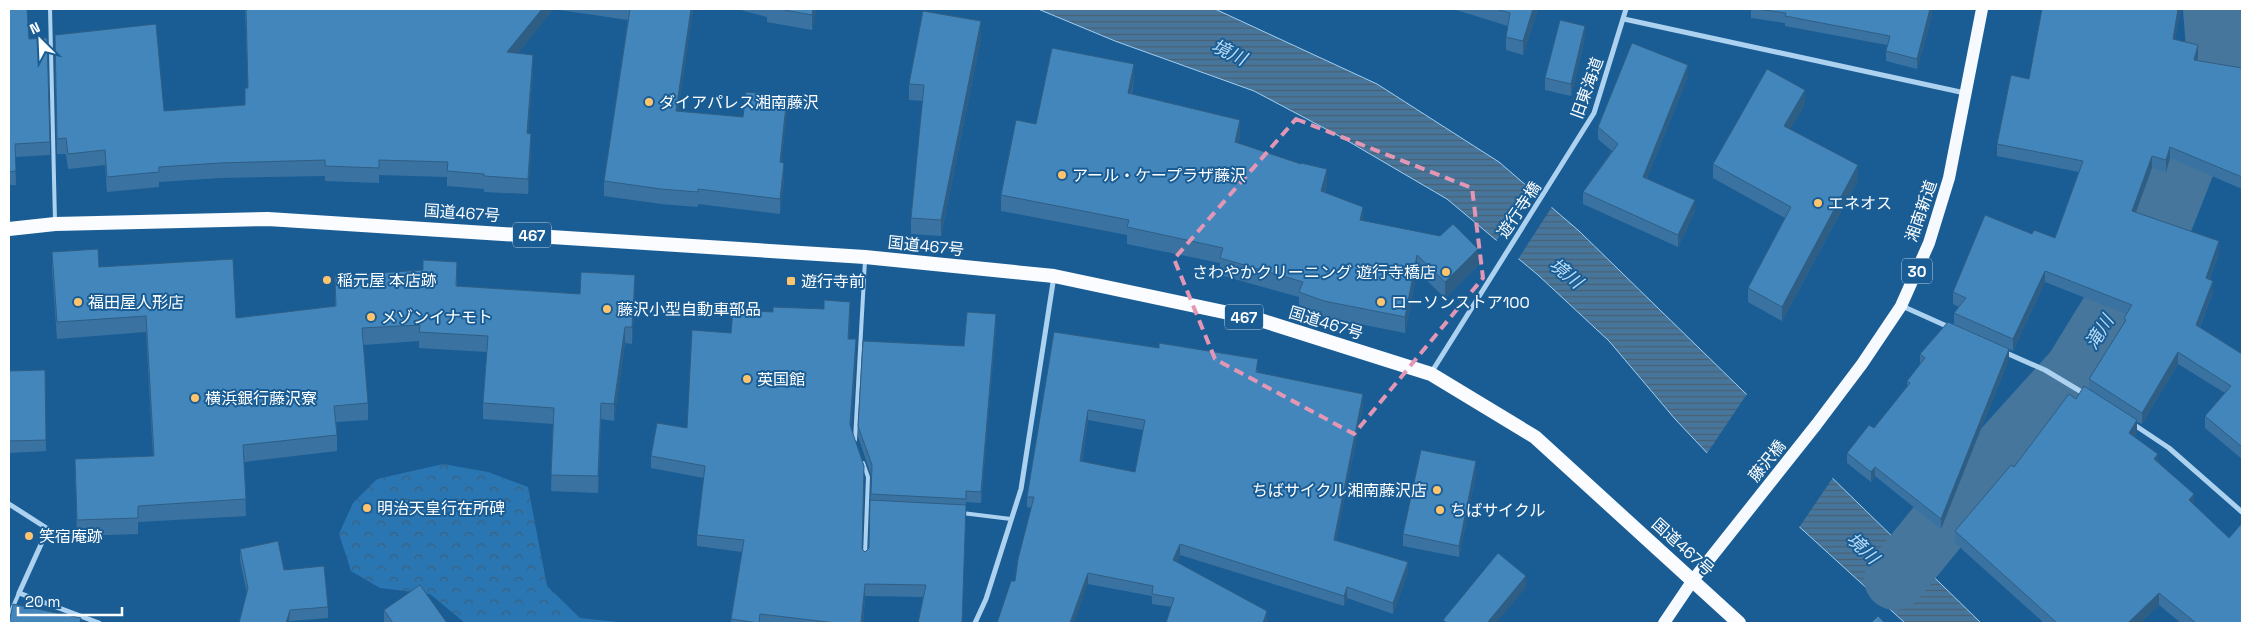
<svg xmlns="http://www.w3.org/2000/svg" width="2251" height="632" font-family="'Space Grotesk','Noto Sans JP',sans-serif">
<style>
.forest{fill:url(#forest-crowns)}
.water{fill:url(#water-rules);stroke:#a0cff2}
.pier{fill:#1a5d95}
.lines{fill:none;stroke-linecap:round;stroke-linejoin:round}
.river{stroke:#47769d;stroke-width:62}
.service{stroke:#add2f0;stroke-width:4}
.minor{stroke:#add2f0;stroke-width:5}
.primary{stroke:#f6faff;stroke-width:12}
.trunk{stroke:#fafcff;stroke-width:14}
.wall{fill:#3a73a2;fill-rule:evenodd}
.shaded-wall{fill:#2f5e84}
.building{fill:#4386bc;stroke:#2f5e84;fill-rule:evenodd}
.marked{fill:none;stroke:#e497b5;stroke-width:4;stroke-dasharray:10 6;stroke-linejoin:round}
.poi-dot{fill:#ffc46c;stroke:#1a5d95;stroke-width:2}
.labels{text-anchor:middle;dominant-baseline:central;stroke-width:4;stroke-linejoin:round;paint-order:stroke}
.shield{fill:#1a5d95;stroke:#bacedf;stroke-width:1}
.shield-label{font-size:15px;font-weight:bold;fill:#fff}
.street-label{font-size:16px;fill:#fff;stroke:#1a5d95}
.poi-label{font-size:16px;fill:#fff;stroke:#1a5d95;text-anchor:start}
.water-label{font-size:18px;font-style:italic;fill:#b9dcf7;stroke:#1a5d95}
</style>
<defs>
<pattern id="forest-crowns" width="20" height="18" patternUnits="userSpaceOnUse" patternTransform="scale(1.25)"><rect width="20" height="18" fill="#2a76b2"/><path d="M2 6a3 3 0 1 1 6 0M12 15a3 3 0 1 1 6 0" fill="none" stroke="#3b617f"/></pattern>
<pattern id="water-rules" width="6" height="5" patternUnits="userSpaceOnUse" patternTransform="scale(1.25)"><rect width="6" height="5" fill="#47769d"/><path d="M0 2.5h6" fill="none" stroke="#4a5f70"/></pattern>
</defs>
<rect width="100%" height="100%" fill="#1a5d95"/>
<path class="forest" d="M443 464 488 472 528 487 547 586 580 618 627 623H465L430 594 380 588 351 571 339 534 353 503 377 479Z"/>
<path class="water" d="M1038 9H1215L1377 84 1499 162 1579 231 1981 623H1905L1771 501 1728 475 1675 419 1609 341 1538 275 1447 199 1341 137 1254 91 1115 41Z"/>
<g class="pier">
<path d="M1532 187 1553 205 1517 261 1495 243Z"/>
<path d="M1749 391 1834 476 1798 529 1770 503 1727 477 1706 455Z"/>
</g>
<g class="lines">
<path class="river" d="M1895 579 1970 487 2075 371 2152 246 2208 104 2218 59 2214 9"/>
<g class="service">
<path d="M50 9 55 221"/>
<path d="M855 440 865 260"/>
<path d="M863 463 868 477 865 555"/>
<path d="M962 513 1011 519"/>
<path d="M9 616 19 593"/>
</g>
<g class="minor">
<path d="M1624 19 1965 93"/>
<path d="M1902 306 1951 328"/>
<path d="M2004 352 2045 370 2085 394"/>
<path d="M1431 373 1594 113 1626 9"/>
<path d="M2133 424 2169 448 2242 512"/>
<path d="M9 504 48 529 19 593 99 623"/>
<path d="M975 623 986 599 1021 489 1054 276"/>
</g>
<path class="primary" d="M1664 623 1693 580 1816 425 1862 364 1901 306 1929 243 1949 178 1982 9"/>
<path class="trunk" d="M9 229 55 224 268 219 865 257 1054 276 1257 319 1431 374 1535 437 1739 623"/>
</g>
<g class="wall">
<path d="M9 9 29 39 50 142V155L15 157 16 185H9Z"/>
<path d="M245 9H693L678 111 743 117 787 111 781 162 784 178 780 214 698 204V207L661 204 604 196V181L628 20 553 9 518 53 533 70 528 133 531 149 528 194 484 192V189L447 186V177L379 175V183L325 181V176L220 178 159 182V187L107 192 105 165 68 169 66 154H57L55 50 164 111 245 105V88H248Z"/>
<path d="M737 9H816L812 30 767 22V17Z"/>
<path d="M1453 9H1538L1523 55 1506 50V37L1508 26Z"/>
<path d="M1751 9H1932V15L1917 69 1886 61V51L1887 45 1785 26V23L1751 18Z"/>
<path d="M2042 9H2181L2175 39 2198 57 2197 61 2242 68V189L2170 158 2166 172 2152 168 2136 213 2219 253 2210 279 2213 292 2200 327 2242 354V459L2205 428V416L2225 393 2178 364 2142 424 2137 422V432L2134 437 2158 462 2194 505 2242 623H2181L2159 605 2140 623H2044L1955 543V531L2076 399 2089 389V379L2124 323V318L2126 314 2045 282 2013 351 2009 349V359L1941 529 1875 476 1871 482 1847 463V453L1874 428 1907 387V381L1920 364V354L1954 324V313L1959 307 1953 304V292L2032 234 2055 238 2079 172 1997 156V144L2029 79Z"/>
<path d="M981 38 941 236 911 234V218L923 101 909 100V84Z"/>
<path d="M1585 38 1571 96 1545 90V78Z"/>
<path d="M1688 76 1647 178 1695 211 1678 247 1583 204V192L1612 151 1598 139V127Z"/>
<path d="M1134 80 1132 94 1240 136 1238 143 1327 186 1325 193 1363 221 1478 265 1445 298 1417 271 1405 333 1324 317 1299 308V297L1220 275V263L1127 244V235L1001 211V195L1036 124Z"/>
<path d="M1805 104 1790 129 1858 180 1782 321 1748 302V288L1785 218 1713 178V164Z"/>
<path d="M52 252 99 267 236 318 335 306V276L457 278V286L580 294 635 291 632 344 625 343 614 421 601 419 598 493 551 491 553 424 483 419V403L487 352 419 348V341L363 345 368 403V420L336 422 337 435V451L244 462 246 516 138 522V534L77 536 75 459 153 456 146 332 57 339 52 269Z"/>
<path d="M773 312 850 314 849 339 856 351 851 427 864 478 862 550 865 552 869 548 871 475 858 436V426L964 346 996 325 981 503 966 502 962 623H918L923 597 865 596 863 623H731V619L742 552 697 546V535L704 478 651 468V456L687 428 731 333Z"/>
<path d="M1054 332 1258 370V372L1363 405 1336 540 1408 572 1393 614 1347 598 1344 606 1180 555 1177 562 1267 621 1152 604V596L1088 584 1015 581 1032 508 1027 507V497ZM1088 420 1143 430 1135 472 1082 462Z"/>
<path d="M45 370 46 451 9 453V371Z"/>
<path d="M1476 473 1459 557 1403 546V534Z"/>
<path d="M240 549 284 570 328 607V618L290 621 289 623H239L247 593 240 560Z"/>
<path d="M384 610 447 623H385L384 622Z"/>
</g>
<g class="shaded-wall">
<path d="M542 9H553L507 68V52Z"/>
<path d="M691 9H693L676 126V111Z"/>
<path d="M813 9H816L812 30V15Z"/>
<path d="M1533 9H1538L1523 55V41Z"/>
<path d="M1930 9H1932V15L1917 69V59Z"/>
<path d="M2178 9H2181L2173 51V39Z"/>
<path d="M981 21V38L941 236V220Z"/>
<path d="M1585 26V38L1571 96V84Z"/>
<path d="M2198 45V57L2194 72V60Z"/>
<path d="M533 55V70L527 148V133Z"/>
<path d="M1134 64V80L1128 109V93Z"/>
<path d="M1688 65V76L1643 188V177Z"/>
<path d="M1805 90V104L1784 140V126Z"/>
<path d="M787 96V111L780 177V162Z"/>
<path d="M1240 120V136L1235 159V142Z"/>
<path d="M531 134V149L528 194V179Z"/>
<path d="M2170 147V158L2166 172V160Z"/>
<path d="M2152 156V168L2132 223V211Z"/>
<path d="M784 163V178L780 214V199Z"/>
<path d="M1858 165V180L1782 321V307Z"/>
<path d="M1327 169V186L1321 207V191Z"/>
<path d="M1695 200V211L1678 247V235Z"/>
<path d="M1363 207V223L1360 220Z"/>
<path d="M2219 241V253L2206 290V278Z"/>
<path d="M1478 249V265L1445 298V282Z"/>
<path d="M1417 255V271L1405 333V317Z"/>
<path d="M2045 271V282L2013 351V339Z"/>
<path d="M635 275V291L632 344V327Z"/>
<path d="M2213 281V292L2196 336V325Z"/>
<path d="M850 302V314L848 351V339Z"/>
<path d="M996 314V325L981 503V492Z"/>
<path d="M625 327V343L614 421V404Z"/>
<path d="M856 339V351L850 437V425Z"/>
<path d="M2009 349V359L1941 529V519Z"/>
<path d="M2178 352V364L2142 424V413Z"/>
<path d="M1363 394V405L1334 550V540Z"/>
<path d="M601 403V419L598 493V476Z"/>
<path d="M1088 410V420L1080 472V461Z"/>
<path d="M2137 420V432L2129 445V433Z"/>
<path d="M2158 454V466L2154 459Z"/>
<path d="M1476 461V473L1459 557V546Z"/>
<path d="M1875 467V476L1871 482V472Z"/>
<path d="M2194 494V506L2189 500Z"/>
<path d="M1180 544V555L1173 570V560Z"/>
<path d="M1408 562V572L1393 614V603Z"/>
<path d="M1088 573V584L1074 623H1070Z"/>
<path d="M1526 576V588L1496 623H1487Z"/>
<path d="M865 584V596L863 623H861Z"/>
<path d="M1347 587V598L1344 606V596Z"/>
<path d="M2159 593V605L2140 623H2128Z"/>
<path d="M290 610 289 623H286Z"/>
<path d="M1267 611V623H1263Z"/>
</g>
<g class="building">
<path d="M9 9H27L29 39 47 38 50 142 15 144 16 171 9 172Z"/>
<path d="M246 9H542L507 52 533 55 527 133 531 134 528 179 484 176V174L447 171 448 162 379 160V168L325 166V160L220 163 159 167V172L107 177 105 150 68 154 66 138 57 139 55 35 156 24 164 111 245 105V88H248Z"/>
<path d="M630 9H691L676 111 743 117 746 92 787 96 780 162 784 163 780 199 698 189V192L661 189 604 181Z"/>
<path d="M779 9H813L812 15Z"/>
<path d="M1496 9H1533L1523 41 1506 37 1510 13Z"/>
<path d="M1757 9H1930L1917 59 1886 51 1890 36 1785 16 1786 13Z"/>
<path d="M2042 9H2178L2173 39 2198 45 2194 60 2242 68V177L2170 147 2166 160 2152 156 2132 211 2219 241 2206 278 2213 281 2196 325 2242 354V447L2205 416 2231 386 2178 352 2142 413 2089 379 2126 320 2124 318 2132 305 2045 271 2013 339 1954 313 1966 298 1953 292 1985 215 2032 234 2034 230 2055 238 2083 161 1997 144 2011 75 2029 79Z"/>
<path d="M923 11 981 21 941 220 911 218 924 85 909 84Z"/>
<path d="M1560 20 1585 26 1571 84 1545 78Z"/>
<path d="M1632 43 1688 65 1643 177 1695 200 1678 235 1583 192 1618 144 1598 127Z"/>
<path d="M1052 48 1134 64 1128 93 1240 120 1235 142 1301 164V163L1327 169 1321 191 1363 207 1360 220 1440 236 1453 224 1478 249 1445 282 1417 255 1405 317 1324 301 1299 292 1303 282 1220 258 1223 248 1127 227 1129 220 1001 195 1016 120 1036 124Z"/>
<path d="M1767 69 1805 90 1784 126 1858 165 1782 307 1748 288 1791 207 1713 164Z"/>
<path d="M98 249 99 267 233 259 236 318 336 306 335 276 423 270V260L457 262 456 286 580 294 581 272 635 275 632 327H625L614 404 601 403 598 476 551 475 554 408 483 403 488 336 419 332 420 325 362 328 368 403 334 406 337 435 243 445 246 499 138 506V518L77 520 75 459 154 456 146 316 57 322 52 252Z"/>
<path d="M824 300 850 302 848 339H856L850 425 864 466 862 549 865 552 869 548 870 500 966 505 962 623H918L926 585 865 584 861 623H836L760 614 759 623 731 619 744 540 697 535 705 466 651 456 657 423 687 428 692 330 731 333 733 310 773 312V307L824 309Z"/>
<path d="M967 312 996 314 981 492 966 491V499L871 494 872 465 858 426 863 341 964 346Z"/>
<path d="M1948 322 2009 349 1941 519 1875 467 1871 472 1847 453 1869 425 1874 428 1910 383 1907 381 1925 358 1920 354Z"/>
<path d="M1054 332 1159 348V343L1258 359 1256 372 1363 394 1334 540 1408 562 1393 603 1347 587 1344 596 1180 544 1173 560 1267 611 1263 623H1166L1174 598 1152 594 1153 586 1088 573 1070 623H997L1011 581H1015L1018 559 1034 497H1027ZM1088 410 1145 420 1135 472 1080 461Z"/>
<path d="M45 370 46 440 9 441V371Z"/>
<path d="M2084 386 2137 420 2129 433 2158 454 2154 459 2194 494 2189 500 2229 538 2242 523V623H2196L2159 593 2128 623H2057L1955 531 2011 465 2014 467 2069 394 2076 399Z"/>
<path d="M1421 450 1476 461 1459 546 1403 534Z"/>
<path d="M278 541 284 570 324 566 328 607 290 610 286 623H239L248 588 240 549Z"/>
<path d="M1498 553 1526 576 1487 623H1447L1443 620Z"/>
<path d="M420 585 447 623H393L384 610Z"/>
<path d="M13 604 81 618 80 623H9Z"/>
<path d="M1878 616 1885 623H1871Z"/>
</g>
<path class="marked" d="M1296 119 1472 188 1483 278 1354 434 1215 359 1174 259Z"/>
<g class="poi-dot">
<circle cx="649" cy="102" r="5"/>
<circle cx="1062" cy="175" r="5"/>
<circle cx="1818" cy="203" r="5"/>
<circle cx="1446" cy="272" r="5"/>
<circle cx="327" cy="280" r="5"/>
<rect x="786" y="276" width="10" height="10" rx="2.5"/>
<circle cx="78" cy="302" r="5"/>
<circle cx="1381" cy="302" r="5"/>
<circle cx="607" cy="309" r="5"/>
<circle cx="371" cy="317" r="5"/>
<circle cx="747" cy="379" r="5"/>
<circle cx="195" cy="398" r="5"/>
<circle cx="1437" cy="490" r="5"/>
<circle cx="367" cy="508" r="5"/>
<circle cx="1440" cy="510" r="5"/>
<circle cx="29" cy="536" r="5"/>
</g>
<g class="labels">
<g class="shield">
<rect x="513" y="222.5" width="38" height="25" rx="4"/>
<rect x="1902" y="258.5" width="30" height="25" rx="4"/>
<rect x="1225" y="304.5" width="38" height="25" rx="4"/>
</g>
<g class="shield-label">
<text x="532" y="235">467</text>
<text x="1917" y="271">30</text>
<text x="1244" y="317">467</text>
</g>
<g class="street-label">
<text transform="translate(1587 88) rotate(-70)">旧東海道</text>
<text transform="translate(1519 210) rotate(-56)">遊行寺橋</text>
<text transform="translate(1921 211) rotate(-71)">湘南新道</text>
<text transform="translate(462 213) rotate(4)">国道467号</text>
<text transform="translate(926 246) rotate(6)">国道467号</text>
<text transform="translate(1326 323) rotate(17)">国道467号</text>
<text transform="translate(1767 461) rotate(-51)">藤沢橋</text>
<text transform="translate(1683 547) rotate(42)">国道467号</text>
</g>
<g class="poi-label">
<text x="659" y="102">ダイアパレス湘南藤沢</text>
<text x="1072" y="175">アール・ケープラザ藤沢</text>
<text x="1828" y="203">エネオス</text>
<text x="1436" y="272" text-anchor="end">さわやかクリーニング 遊行寺橋店</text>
<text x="337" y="280">稲元屋 本店跡</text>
<text x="801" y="281">遊行寺前</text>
<text x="88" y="302">福田屋人形店</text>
<text x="1391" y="302">ローソンストア100</text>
<text x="617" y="309">藤沢小型自動車部品</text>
<text x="381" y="317">メゾンイナモト</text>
<text x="757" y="379">英国館</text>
<text x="205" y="398">横浜銀行藤沢寮</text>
<text x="1427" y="490" text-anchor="end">ちばサイクル湘南藤沢店</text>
<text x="377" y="508">明治天皇行在所碑</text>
<text x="1450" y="510">ちばサイクル</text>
<text x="39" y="536">笑宿庵跡</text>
</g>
<g class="water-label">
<text transform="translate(1229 52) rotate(25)">境川</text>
<text transform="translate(1566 273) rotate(39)">境川</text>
<text transform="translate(2099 332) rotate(-58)">滝川</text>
<text transform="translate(1863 548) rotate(43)">境川</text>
</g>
</g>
<rect width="2251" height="632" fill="none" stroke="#ffffff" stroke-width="20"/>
<g transform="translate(40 40) rotate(336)" stroke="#1a5d95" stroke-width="4" paint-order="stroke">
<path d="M0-4L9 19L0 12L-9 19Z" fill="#ffffff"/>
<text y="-8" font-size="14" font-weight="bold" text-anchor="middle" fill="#ffffff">N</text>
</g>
<path d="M18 607v8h104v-8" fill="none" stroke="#ffffff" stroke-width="2.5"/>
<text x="25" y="607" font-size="15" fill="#ffffff" stroke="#1a5d95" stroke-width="4" paint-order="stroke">20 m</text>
</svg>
